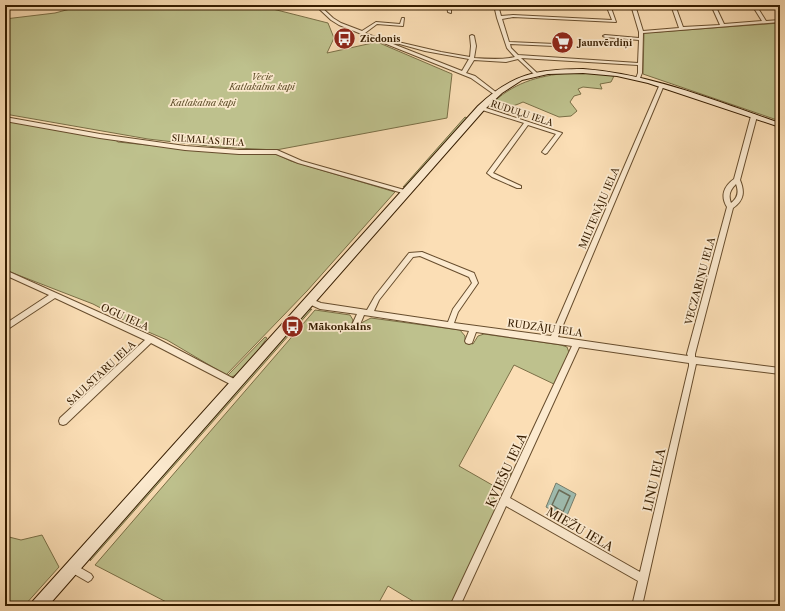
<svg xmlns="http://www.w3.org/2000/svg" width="785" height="611" font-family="'Libre Caslon Text',serif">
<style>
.green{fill:#bec18d;stroke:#7a6f46}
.water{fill:#9fbcb0;stroke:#757c6a}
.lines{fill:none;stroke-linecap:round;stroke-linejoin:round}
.shore{stroke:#6a6c58;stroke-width:1.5}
.minor-casing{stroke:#674d2d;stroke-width:2}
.secondary-casing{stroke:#361d00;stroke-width:2}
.minor{fill:#fceacf;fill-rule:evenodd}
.secondary{fill:#fceacf;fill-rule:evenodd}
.labels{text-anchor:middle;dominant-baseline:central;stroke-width:3.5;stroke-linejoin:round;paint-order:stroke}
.far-poi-label{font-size:9px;font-weight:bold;fill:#361d00;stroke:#fceacf;text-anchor:start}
.far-park-label{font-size:9px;font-style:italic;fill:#5f4e2a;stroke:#fceacf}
.far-street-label{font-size:9px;fill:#361d00;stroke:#fceacf}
.street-label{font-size:10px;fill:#361d00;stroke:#fceacf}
.poi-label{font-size:10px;font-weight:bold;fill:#361d00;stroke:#fceacf;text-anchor:start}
.near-street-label{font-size:12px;fill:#361d00;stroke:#fceacf}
</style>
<rect width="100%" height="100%" fill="#fbdeb5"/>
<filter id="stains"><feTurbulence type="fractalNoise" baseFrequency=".005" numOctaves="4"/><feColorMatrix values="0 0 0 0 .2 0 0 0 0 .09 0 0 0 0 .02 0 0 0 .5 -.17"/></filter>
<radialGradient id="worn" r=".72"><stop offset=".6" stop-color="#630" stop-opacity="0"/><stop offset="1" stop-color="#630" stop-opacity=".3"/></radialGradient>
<g class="green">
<path d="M85 5H257L328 23 334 38 327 53 377 42 452 74 447 118 276 150 217 147 148 139 5 114V19L55 13Z"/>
<path d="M780 23V121L643 74 644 33Z"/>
<path d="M569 73H592L614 76 611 82 600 84 602 89 583 87 578 89 581 94 574 96 570 102 577 111 571 116 559 117 523 102C513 107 498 110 489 106 513 83 536 76 569 73Z"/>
<path d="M465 117 467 118 406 186 403 187Z"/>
<path d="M5 121 114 139 118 142 225 153 276 154 291 161 395 192 307 291 226 375 167 340 139 328 93 304 5 270Z"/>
<path d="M312 309 90 561 92 553 306 311Z"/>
<path d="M315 310 350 315 353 320 352 323 360 326 363 322 371 318 460 330 465 336V341L473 344 478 336 484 334 561 345 567 347 570 355 556 385 514 365 459 466 494 486 506 483 513 469 515 470 507 487 501 490 494 488 490 494 494 498 497 507 450 606H421L388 586 377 606H174L95 565Z"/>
<path d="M265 337 267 338C258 349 244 377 229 377L228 375Z"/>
<path d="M42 535 59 567 24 606H5V536L21 540Z"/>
</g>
<path class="water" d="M556 483 576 494 566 518 546 507Z"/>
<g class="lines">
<path class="shore" d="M559 490 570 496 563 512 552 505Z"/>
<defs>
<g id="minor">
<path d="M315 5H319L333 18 341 23 362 31 376 22 400 24 402 18H404L403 26 377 24 365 33 462 71 469 59 425 51 396 43 398 42 441 52 470 57 471 46 470 36 472 35 474 36 476 46 474 58C488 59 502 60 515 57L507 48 497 18 494 5H498L501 16 513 15 612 20 606 5H610L616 22 513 17 502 19 509 42 555 44 557 45 555 46 510 44 511 48 518 55 638 63 639 40 605 37 603 36 605 35 639 38V32L631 5H635L643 31 679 28 671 5H675L683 27 720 25 711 5H715L724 24 762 21 752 5H756L766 21 780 20V22L643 33 642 73 640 78 638 79 636 78 638 73V65L521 58 537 73V75H535L518 59 506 62 474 60 466 73 475 76 497 93V94L495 95 471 78 339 25 331 20Z"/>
<path d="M447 5H451V13L448 12Z"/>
<path d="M660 84 664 85 558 337 688 356 687 354 727 207C720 196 724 186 734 179L751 116 754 114 757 116 740 180C745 192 744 200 733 208L695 354V357L780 368V374L696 364 642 606H632L638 581 506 506 460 606H450L572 346 476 332 472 343 469 344 466 343 465 341 469 331 364 315 359 327H353L352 325 357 314 320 309 307 303 306 301 307 299 309 298 321 303 367 310 375 296 409 253 422 252 474 273 478 283 458 312 454 323 551 336ZM736 184C739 192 738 198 731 203 728 195 730 190 736 184ZM420 256 469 277 472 283 453 309 448 322 374 311 379 300 413 257ZM579 347 689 363V366L640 572 510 498Z"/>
<path d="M479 107H483L562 133 547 153 545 154 542 152 556 134 528 125 493 173 521 186V188H517L492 177 487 173 524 123 479 109Z"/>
<path d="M5 117 100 134 185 146 239 150H277L302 161 408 191 409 192 406 194 298 163 276 154H239L185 150 100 138 5 121Z"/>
<path d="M5 270 154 337 238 381 239 383 238 385 235 386 232 385 151 343 66 424 63 425 60 424 59 421 60 418 145 340 55 298 5 331V324L49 295 5 275Z"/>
<path d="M72 563 91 574 93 577 91 580 88 582 69 571 67 568 69 565Z"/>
</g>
<path id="secondary" d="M583 69C652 74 715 101 780 123V127L648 83 617 76 583 73 548 74 522 80 502 93 484 110 48 606H31L33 601 478 106C512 74 537 69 583 69Z"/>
</defs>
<use href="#minor" class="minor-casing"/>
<use href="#secondary" class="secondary-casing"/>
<use href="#minor" class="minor"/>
<use href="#secondary" class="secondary"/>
</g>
<defs>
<symbol id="bus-disc" viewBox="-11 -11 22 22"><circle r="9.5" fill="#8f2418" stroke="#fceacf"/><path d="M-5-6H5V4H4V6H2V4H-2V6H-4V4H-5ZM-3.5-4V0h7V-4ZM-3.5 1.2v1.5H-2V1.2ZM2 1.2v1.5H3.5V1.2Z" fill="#fff"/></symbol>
<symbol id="supermarket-disc" viewBox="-11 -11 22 22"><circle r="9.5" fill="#8f2418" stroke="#fceacf"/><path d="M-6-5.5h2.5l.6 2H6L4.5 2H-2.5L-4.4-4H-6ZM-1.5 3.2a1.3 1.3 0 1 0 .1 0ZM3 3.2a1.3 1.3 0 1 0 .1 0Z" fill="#fff"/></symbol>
</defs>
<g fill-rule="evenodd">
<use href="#bus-disc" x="332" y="26" width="25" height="25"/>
<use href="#supermarket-disc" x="550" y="30" width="25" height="25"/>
<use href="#bus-disc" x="280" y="314" width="25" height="25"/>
</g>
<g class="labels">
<g class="far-poi-label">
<text x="360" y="38">Ziedonis</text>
<text x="578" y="42">Jaunvērdiņi</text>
</g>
<g class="far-park-label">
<text x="262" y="76">Vecie<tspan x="262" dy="10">Katlakalna kapi</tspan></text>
<text x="203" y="102">Katlakalna kapi</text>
</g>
<g class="far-street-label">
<text transform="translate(522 113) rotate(18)">RUDUĻU IELA</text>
<text transform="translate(208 140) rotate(4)">SILMALAS IELA</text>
</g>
<g class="street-label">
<text transform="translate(599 208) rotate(-67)">MILTENĀJU IELA</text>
<text transform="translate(700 281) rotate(-75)">VECZARIŅU IELA</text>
<text transform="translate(125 317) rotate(24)">OGU IELA</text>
<text transform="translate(545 328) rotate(8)">RUDZĀJU IELA</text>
<text transform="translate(101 373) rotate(-43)">SAULSTARU IELA</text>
</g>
<g class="poi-label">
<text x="308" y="326">Mākoņkalns</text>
</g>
<g class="near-street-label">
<text transform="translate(506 470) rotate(-65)">KVIEŠU IELA</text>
<text transform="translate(654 480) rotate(-77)">LINU IELA</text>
<text transform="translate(580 529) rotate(30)">MIEŽU IELA</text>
</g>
</g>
<rect width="785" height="611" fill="none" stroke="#fbdeb5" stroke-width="20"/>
<rect x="6" y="6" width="773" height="599" fill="none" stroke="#361d00" stroke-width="2"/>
<rect x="10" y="10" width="765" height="591" fill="none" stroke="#361d00"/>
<rect width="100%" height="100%" filter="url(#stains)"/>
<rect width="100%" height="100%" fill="url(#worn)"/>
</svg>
